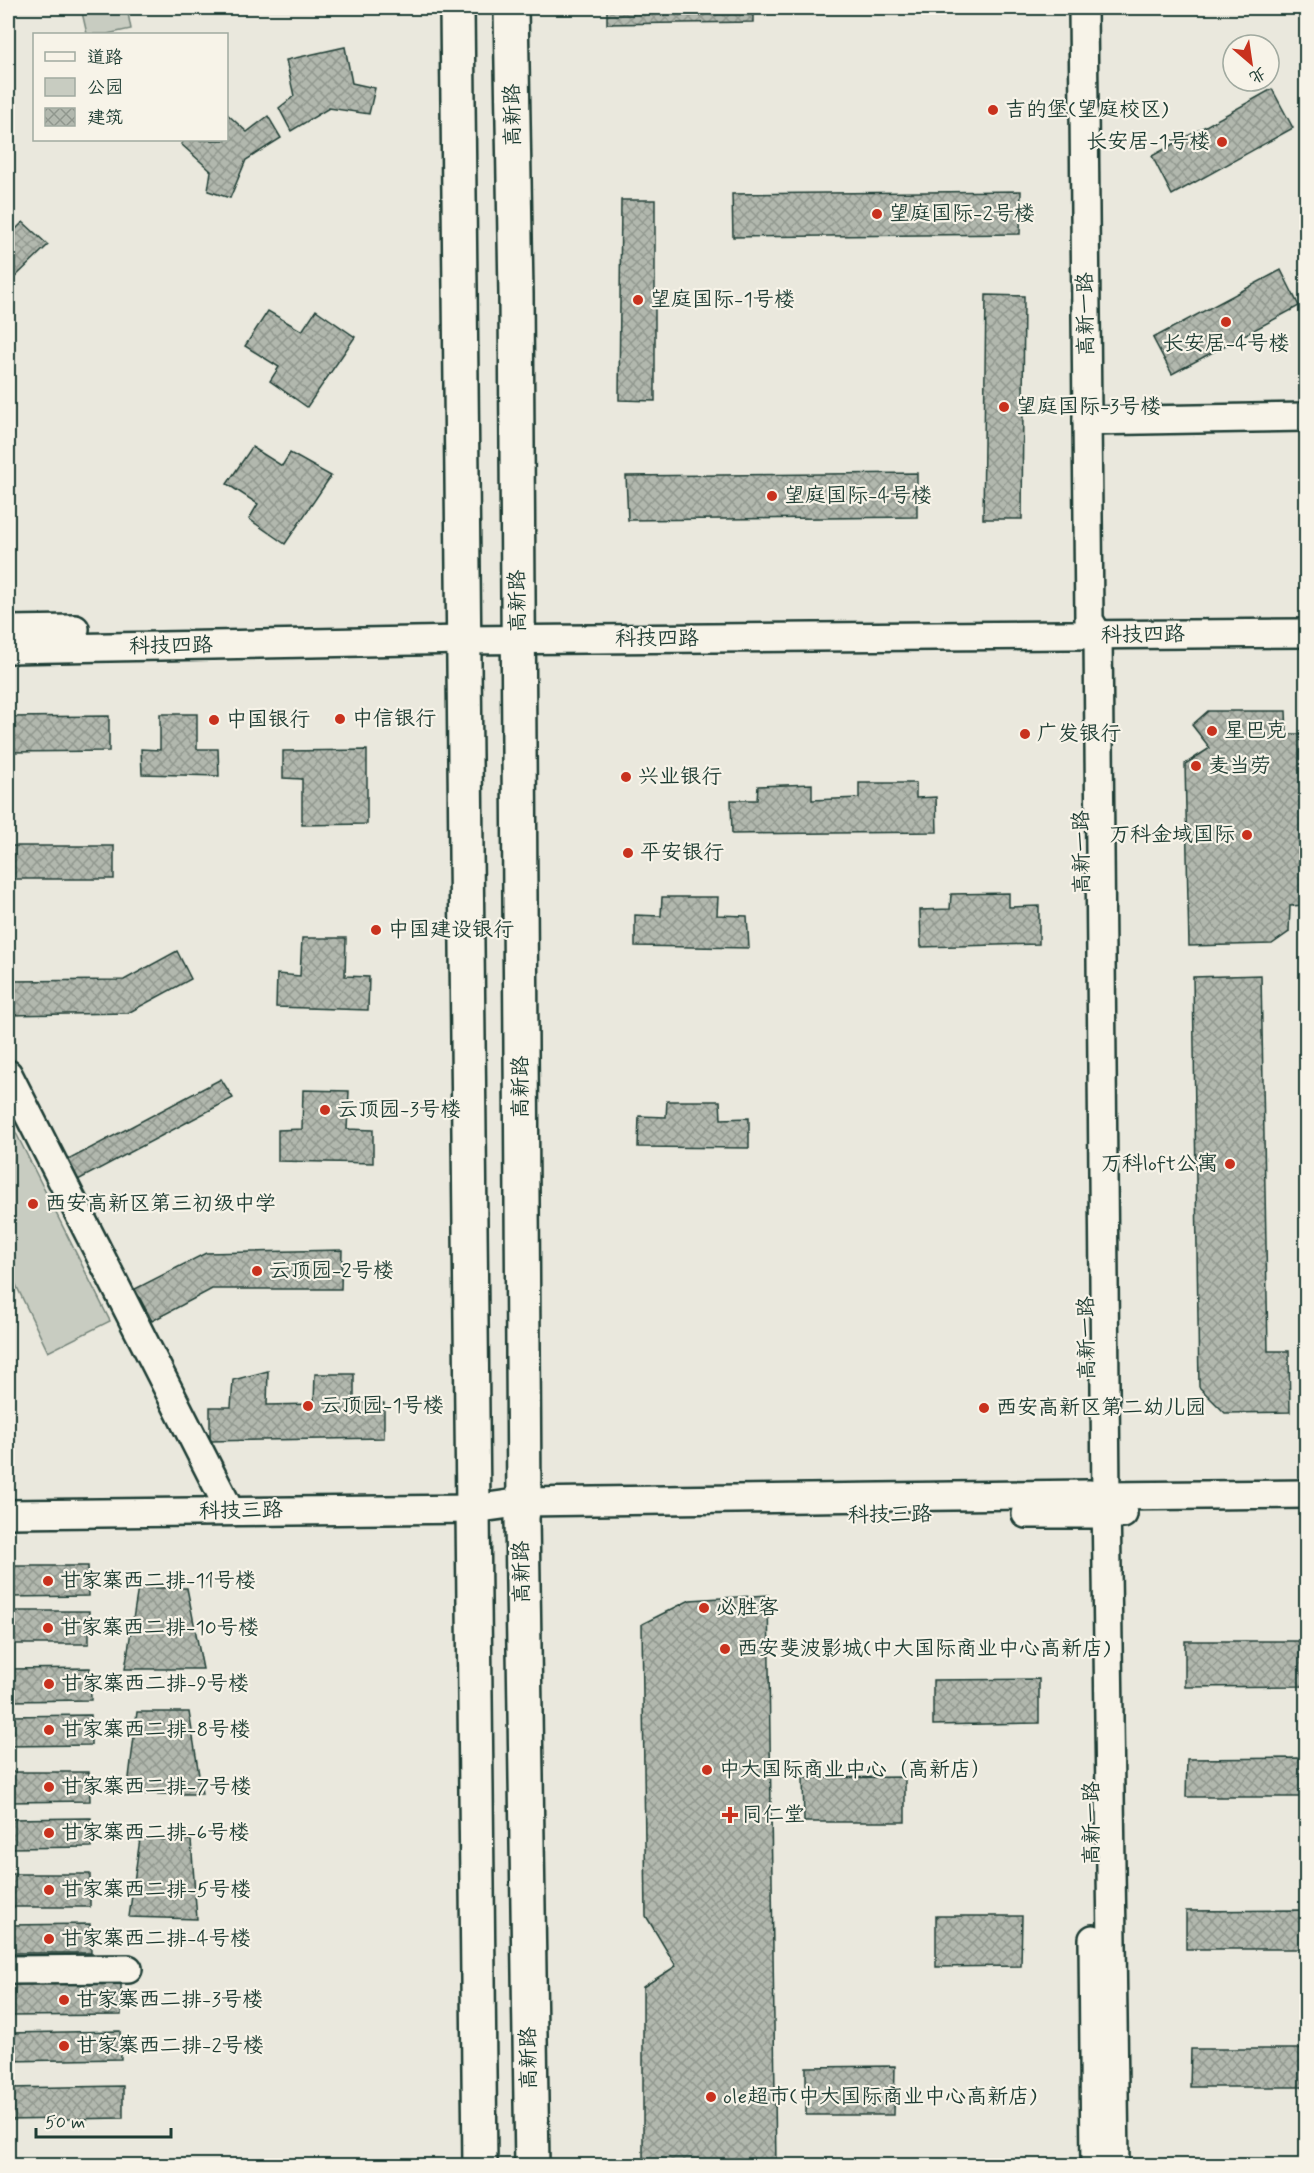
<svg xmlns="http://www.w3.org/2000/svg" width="1314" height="2173" font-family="Mynerve,'LXGW WenKai TC',sans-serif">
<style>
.green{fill:#c8ccc1;stroke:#74847a;stroke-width:1.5}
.building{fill:url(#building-cross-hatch);stroke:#1f3d34;stroke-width:1.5}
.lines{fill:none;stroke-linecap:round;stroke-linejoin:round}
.minor-casing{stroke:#1f3d34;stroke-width:32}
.major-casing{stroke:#1f3d34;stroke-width:38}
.minor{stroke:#f7f3e8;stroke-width:27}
.major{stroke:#f7f3e8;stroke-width:33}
.poi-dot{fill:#c8321e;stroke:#f7f3e8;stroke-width:2}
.labels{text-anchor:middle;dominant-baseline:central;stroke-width:4.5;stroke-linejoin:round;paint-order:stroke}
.poi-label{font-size:21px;fill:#1f3d34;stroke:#f7f3e8;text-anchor:start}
.street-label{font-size:21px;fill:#1f3d34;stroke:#f7f3e8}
</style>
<defs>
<pattern id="building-cross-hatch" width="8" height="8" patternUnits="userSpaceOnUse" patternTransform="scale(1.5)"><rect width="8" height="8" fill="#b2b8ae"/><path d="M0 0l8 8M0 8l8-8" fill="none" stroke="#90978e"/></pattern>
</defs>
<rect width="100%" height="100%" fill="#eae8dd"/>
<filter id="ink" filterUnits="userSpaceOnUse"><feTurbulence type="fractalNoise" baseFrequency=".0167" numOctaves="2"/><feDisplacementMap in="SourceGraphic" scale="12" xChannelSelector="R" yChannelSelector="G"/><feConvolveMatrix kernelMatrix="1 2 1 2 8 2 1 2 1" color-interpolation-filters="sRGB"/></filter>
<g filter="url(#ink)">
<g class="green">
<path d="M81 8H127L131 29 107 34H87Z"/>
<path d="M8 1117 110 1321 48 1352 8 1268Z"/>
</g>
<g class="building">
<path d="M607 8H753V22L607 24Z"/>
<path d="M345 47 352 83 375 88 369 114 329 108 291 131 279 108 294 96 286 60Z"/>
<path d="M1272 89 1293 128 1172 195 1152 156Z"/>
<path d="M226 113 247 132 268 116 281 138 246 160 230 198 208 191 211 171 181 144 185 140H226Z"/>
<path d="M1021 191 1020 234 733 237 732 194Z"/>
<path d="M621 200H655V401L619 400Z"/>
<path d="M23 222 48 245 8 284V237Z"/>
<path d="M1281 270 1299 306 1172 374 1153 338Z"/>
<path d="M986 295 1024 296 1022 519H983Z"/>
<path d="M316 310 355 337 307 407 270 381 279 367 245 346 268 311 302 331Z"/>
<path d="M252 447 282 466 290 453 331 476 285 544 249 519 258 504 227 484Z"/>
<path d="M917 473V517L628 520 626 476Z"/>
<path d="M1208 711H1286L1287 734H1306V905L1290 906 1289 932 1272 944 1189 946 1185 764 1210 748 1192 725Z"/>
<path d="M160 714H197V749H218L219 776 142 774 141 749 160 750Z"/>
<path d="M109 716V751L8 752V717Z"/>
<path d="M367 750V824L302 825V779L283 778V751Z"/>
<path d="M859 783H916V798L936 797 937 832 732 834 731 800H757L758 786 812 784V800L859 798Z"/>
<rect x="8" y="846" width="106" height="33"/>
<path d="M1009 893V907L1039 906V944L921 947 920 910 950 909 951 894Z"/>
<path d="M662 897H718L717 915 747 916 749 948 635 946V915L661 916Z"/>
<path d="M302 938H346L345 976 369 977 368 1010 276 1007 277 974 300 976Z"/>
<path d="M177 951 191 979 128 1013 8 1015V981L124 980Z"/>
<path d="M1261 975 1268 1351H1289L1290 1412 1225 1413 1199 1387 1193 977Z"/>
<path d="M221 1079 233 1098 78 1180 68 1160Z"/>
<path d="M303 1090 349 1091 347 1129 373 1130V1163L278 1161V1130L302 1129Z"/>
<path d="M667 1101H720L721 1119 749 1118V1148L638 1147 639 1116 666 1117Z"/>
<path d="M342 1250 341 1289H212L152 1321 135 1289 206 1253Z"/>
<path d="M268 1371 267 1405 314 1404 315 1374H354V1403H384V1438L210 1441V1407H231L233 1380Z"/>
<path d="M8 1566H88L89 1596 8 1597Z"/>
<path d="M138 1588H187L203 1669H125Z"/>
<path d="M768 1595 776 2166H643V1987L676 1966 646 1916 642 1624 690 1600Z"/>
<rect x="8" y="1611" width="81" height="33"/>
<path d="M1185 1641H1306V1686L1185 1687Z"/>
<path d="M90 1668 91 1700 8 1701V1669Z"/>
<path d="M1039 1679V1723L933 1725V1680Z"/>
<path d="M137 1712H189L202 1794H127Z"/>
<path d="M91 1715V1745L8 1746V1716Z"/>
<path d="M1306 1758V1797H1186L1187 1759Z"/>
<path d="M8 1772H89L90 1801 8 1802Z"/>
<path d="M905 1777V1822H804L803 1778Z"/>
<path d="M91 1818V1847L8 1848V1819Z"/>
<path d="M140 1839 191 1840 197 1919 129 1917Z"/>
<rect x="8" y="1874" width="82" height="33"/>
<path d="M1306 1910V1949H1186V1911Z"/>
<path d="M936 1916H1022L1021 1966 936 1967Z"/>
<path d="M90 1924 91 1953H8V1925Z"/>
<path d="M121 1983V2015L8 2016V1984Z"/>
<path d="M120 2031 121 2059 8 2061V2033Z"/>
<path d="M1191 2049H1306V2087H1190Z"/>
<path d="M895 2066 894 2115H806V2067Z"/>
<path d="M123 2086V2118L8 2120V2088Z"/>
<path d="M1027 2161V2166H934V2162Z"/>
</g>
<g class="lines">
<defs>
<g id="minor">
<path d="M1083 8 1089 620 1098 635 1106 1496 1115 2166"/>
<path d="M1087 421 1306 417"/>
<path d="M8 630 75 629"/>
<path d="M8 649 465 640 1306 633"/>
<path d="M8 1074 230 1511"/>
<path d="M8 1514 474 1509 524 1502 1088 1494 1106 1496 1306 1494"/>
<path d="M1026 1514H1123"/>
<path d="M1093 1939 1095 2166"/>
<path d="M8 1970 128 1969"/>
</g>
<g id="major">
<path d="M457 8 480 2166"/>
<path d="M511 8 516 294 524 1502 522 1518 532 2166"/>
</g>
</defs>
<use href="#minor" class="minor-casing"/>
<use href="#major" class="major-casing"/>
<use href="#minor" class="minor"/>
<use href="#major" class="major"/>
</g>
</g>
<g class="poi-dot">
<circle cx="993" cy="110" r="6"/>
<circle cx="1222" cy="142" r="6"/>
<circle cx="877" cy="214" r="6"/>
<circle cx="638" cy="300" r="6"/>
<circle cx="1226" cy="322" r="6"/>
<circle cx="1004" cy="407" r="6"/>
<circle cx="772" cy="496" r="6"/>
<circle cx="340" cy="719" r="6"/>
<circle cx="214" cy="720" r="6"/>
<circle cx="1212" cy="731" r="6"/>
<circle cx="1025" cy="734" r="6"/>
<circle cx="1196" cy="766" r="6"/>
<circle cx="626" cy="777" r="6"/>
<circle cx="1247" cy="835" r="6"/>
<circle cx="628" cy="853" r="6"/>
<circle cx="376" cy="930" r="6"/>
<circle cx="325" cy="1110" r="6"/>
<circle cx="1230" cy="1164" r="6"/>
<circle cx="33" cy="1204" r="6"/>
<circle cx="257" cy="1271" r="6"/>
<circle cx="308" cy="1406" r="6"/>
<circle cx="984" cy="1408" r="6"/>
<circle cx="48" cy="1581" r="6"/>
<circle cx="704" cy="1608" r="6"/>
<circle cx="48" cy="1628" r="6"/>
<circle cx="725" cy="1649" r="6"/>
<circle cx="49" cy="1684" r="6"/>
<circle cx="49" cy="1730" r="6"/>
<circle cx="707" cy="1770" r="6"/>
<circle cx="49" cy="1787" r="6"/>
<path d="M727 1806h6v6h6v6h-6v6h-6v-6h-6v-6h6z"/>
<circle cx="49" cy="1833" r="6"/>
<circle cx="49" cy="1890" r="6"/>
<circle cx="49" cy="1939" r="6"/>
<circle cx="64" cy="2000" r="6"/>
<circle cx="64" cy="2046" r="6"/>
<circle cx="711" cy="2097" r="6"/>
</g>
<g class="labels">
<g class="poi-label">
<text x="1005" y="110">吉的堡(望庭校区)</text>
<text x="1210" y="142" text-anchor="end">长安居-1号楼</text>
<text x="889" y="214">望庭国际-2号楼</text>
<text x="650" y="300">望庭国际-1号楼</text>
<text x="1226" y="344" text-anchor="middle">长安居-4号楼</text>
<text x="1016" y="407">望庭国际-3号楼</text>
<text x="784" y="496">望庭国际-4号楼</text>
<text x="352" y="719">中信银行</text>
<text x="226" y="720">中国银行</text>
<text x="1224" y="731">星巴克</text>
<text x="1037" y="734">广发银行</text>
<text x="1208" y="766">麦当劳</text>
<text x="638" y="777">兴业银行</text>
<text x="1235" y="835" text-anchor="end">万科金域国际</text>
<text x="640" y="853">平安银行</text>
<text x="388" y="930">中国建设银行</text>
<text x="337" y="1110">云顶园-3号楼</text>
<text x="1218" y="1164" text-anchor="end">万科loft公寓</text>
<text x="45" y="1204">西安高新区第三初级中学</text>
<text x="269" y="1271">云顶园-2号楼</text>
<text x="320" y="1406">云顶园-1号楼</text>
<text x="996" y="1408">西安高新区第二幼儿园</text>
<text x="60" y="1581">甘家寨西二排-11号楼</text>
<text x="716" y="1608">必胜客</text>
<text x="60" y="1628">甘家寨西二排-10号楼</text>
<text x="737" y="1649">西安斐波影城(中大国际商业中心高新店)</text>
<text x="61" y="1684">甘家寨西二排-9号楼</text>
<text x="61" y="1730">甘家寨西二排-8号楼</text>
<text x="719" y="1770">中大国际商业中心（高新店）</text>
<text x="61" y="1787">甘家寨西二排-7号楼</text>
<text x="742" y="1815">同仁堂</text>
<text x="61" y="1833">甘家寨西二排-6号楼</text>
<text x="61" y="1890">甘家寨西二排-5号楼</text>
<text x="61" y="1939">甘家寨西二排-4号楼</text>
<text x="76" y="2000">甘家寨西二排-3号楼</text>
<text x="76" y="2046">甘家寨西二排-2号楼</text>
<text x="723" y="2097">ole超市(中大国际商业中心高新店)</text>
</g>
<g class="street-label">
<text transform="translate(513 115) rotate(-91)">高新路</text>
<text transform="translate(1086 314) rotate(-91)">高新一路</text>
<text transform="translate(518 601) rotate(-91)">高新路</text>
<text transform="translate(1143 635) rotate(-1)">科技四路</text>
<text x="657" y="639">科技四路</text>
<text transform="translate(171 646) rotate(-1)">科技四路</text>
<text transform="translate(1082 852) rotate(-91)">高新一路</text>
<text transform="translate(521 1087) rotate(-90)">高新路</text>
<text transform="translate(1087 1338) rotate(-91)">高新一路</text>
<text transform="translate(241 1511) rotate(-1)">科技三路</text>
<text transform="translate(890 1515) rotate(-1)">科技三路</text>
<text transform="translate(522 1572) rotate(-91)">高新路</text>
<text transform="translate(1092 1823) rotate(-90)">高新一路</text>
<text transform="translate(529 2058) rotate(-91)">高新路</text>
</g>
</g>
<rect width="1314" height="2173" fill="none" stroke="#f7f3e8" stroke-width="30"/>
<rect x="15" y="15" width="1284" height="2143" fill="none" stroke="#1f3d34" stroke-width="2" filter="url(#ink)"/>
<rect x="33" y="33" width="195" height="108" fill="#f7f3e8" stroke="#a1aaa0" stroke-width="1.5"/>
<rect x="45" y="52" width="30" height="9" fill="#f7f3e8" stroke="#a1aaa0" stroke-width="1.5"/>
<text x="87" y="63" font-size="18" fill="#1f3d34">道路</text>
<rect x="45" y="78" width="30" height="18" fill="#c8ccc1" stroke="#a1aaa0" stroke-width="1.5"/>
<text x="87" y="93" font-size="18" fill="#1f3d34">公园</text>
<rect x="45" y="108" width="30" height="18" fill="url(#building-cross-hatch)" stroke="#a1aaa0" stroke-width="1.5"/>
<text x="87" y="123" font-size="18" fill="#1f3d34">建筑</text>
<g transform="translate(1251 63) rotate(151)"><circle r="28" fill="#f7f3e8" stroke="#a1aaa0" stroke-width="1.5"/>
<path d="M0-4.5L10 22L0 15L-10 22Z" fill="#c8321e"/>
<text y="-9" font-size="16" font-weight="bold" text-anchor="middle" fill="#1f3d34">北</text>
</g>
<path d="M36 2128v9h135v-9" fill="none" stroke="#1f3d34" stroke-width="3"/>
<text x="45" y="2128" font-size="18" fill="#1f3d34" stroke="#f7f3e8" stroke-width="4.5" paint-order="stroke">50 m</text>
</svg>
